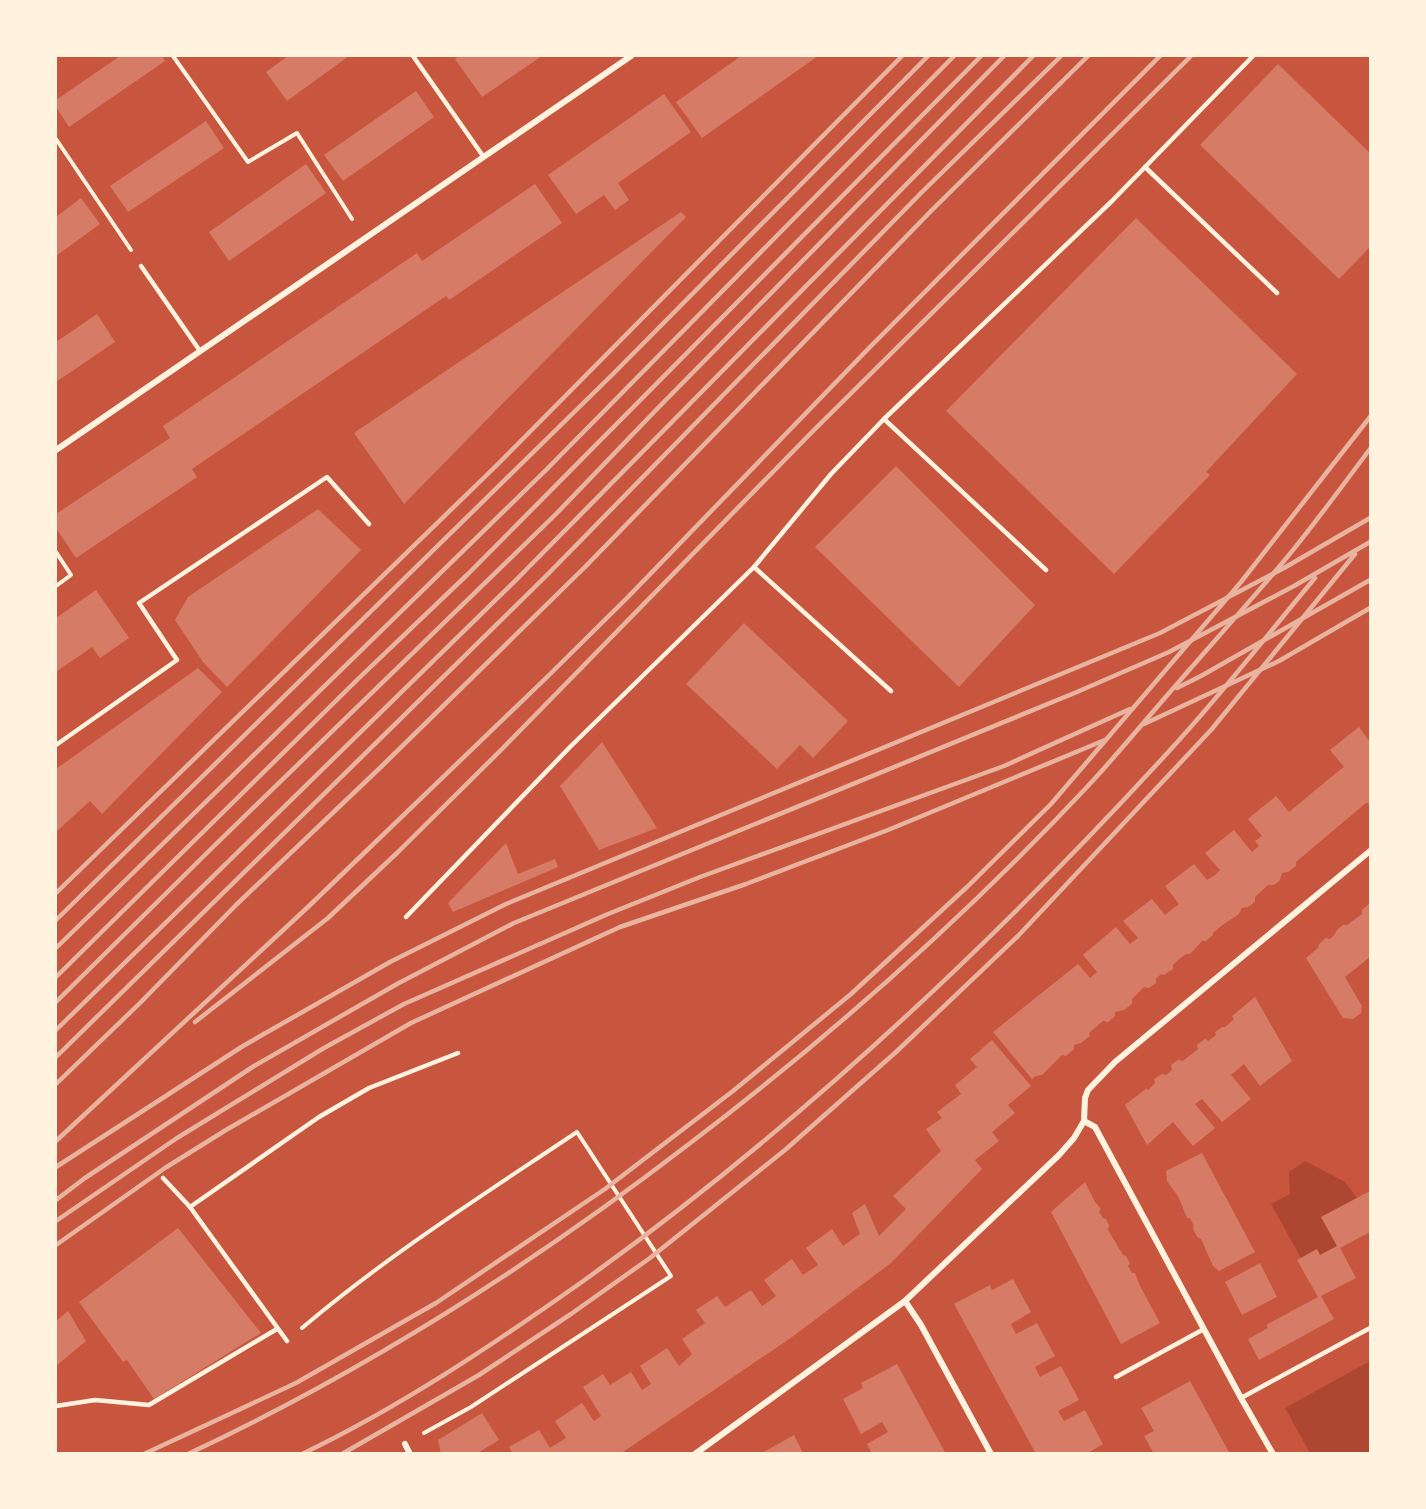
<svg xmlns="http://www.w3.org/2000/svg" width="1426" height="1509" font-family="Overpass,sans-serif">
<style>
.green{fill:#ae4732}
.building{fill:#d67c66}
.lines{fill:none;stroke-linecap:round;stroke-linejoin:round}
.path{stroke:#fff3e0;stroke-width:4}
.service{stroke:#fff3e0;stroke-width:4.5}
.minor{stroke:#fff3e0;stroke-width:6}
.rail{stroke:#e9b49f;stroke-width:4.5}
</style>
<rect width="100%" height="100%" fill="#c8553d"/>
<g class="green">
<path d="M1305 1161 1345 1182 1357 1198 1322 1217 1337 1246 1320 1255 1317 1250 1301 1258 1271 1204 1290 1194 1289 1172Z"/>
<path d="M1370 1361V1453H1310L1285 1408Z"/>
</g>
<g class="building">
<path d="M120 56H162L165 61 69 127 56 107V100Z"/>
<path d="M288 56H349L287 101 266 72Z"/>
<path d="M459 56H542L482 97 455 59Z"/>
<path d="M741 56H818L702 138 676 102Z"/>
<path d="M1278 64 1370 153V247L1339 279 1200 145Z"/>
<path d="M416 91 434 117 343 181 324 155Z"/>
<path d="M664 94 691 132 618 183 629 200 615 210 604 195 576 214 548 175Z"/>
<path d="M206 121 224 148 128 212 110 186Z"/>
<path d="M306 164 326 193 229 261 209 232Z"/>
<path d="M535 184 562 223 449 300 446 296 192 469 197 477 76 558 56 528V514L170 438 163 426 417 253 422 261Z"/>
<path d="M81 198 100 224 56 256V217Z"/>
<path d="M681 212 686 217 404 504 354 433Z"/>
<path d="M1136 218 1297 374 1206 472 1210 475 1114 574 946 411Z"/>
<path d="M97 314 115 342 56 382V342Z"/>
<path d="M896 466 1035 605 959 687 815 547Z"/>
<path d="M318 509 361 550 227 687 203 662 175 620 188 597Z"/>
<path d="M96 590 129 638 100 658 92 647 56 672V618Z"/>
<path d="M744 623 848 721 813 758 800 745 777 769 686 684Z"/>
<path d="M198 668 222 692 102 814 90 801 56 832V769Z"/>
<path d="M1359 727 1370 742V804L1366 803 1296 862V866L1288 872 1282 873 1280 880 1274 885H1268L1255 897V902L1248 907 1242 908 1239 914 1221 926 1213 933V935L1206 941H1202L1190 954H1186L1178 960 1173 965V969L1164 975 1161 974 1156 979V983L1149 988 1144 987 1132 999V1004L1124 1010 1115 1012V1016L1108 1022 1103 1021 1089 1033 1090 1036 1081 1043 1074 1045V1049L1066 1056 1062 1055 1042 1075 1036 1076 1032 1079 993 1032 1078 964 1090 978 1097 972 1083 955 1116 927 1130 944 1138 938 1123 921 1152 899 1165 915 1179 904 1165 886 1194 864 1207 880 1215 875 1220 870 1205 853 1234 830 1252 852 1259 846 1255 841 1262 836 1248 819 1276 796 1289 812 1336 773 1344 767 1330 750Z"/>
<path d="M602 742 657 828 599 850 560 786Z"/>
<path d="M506 843 518 874 555 859 558 867 453 912 448 903Z"/>
<path d="M1370 903V957L1345 977 1362 1006 1361 1013 1353 1019 1343 1018 1306 958 1318 948 1319 944 1326 938 1330 939 1335 934 1336 931 1343 925H1347L1362 914V910Z"/>
<path d="M1255 997 1292 1061 1260 1086 1244 1064 1231 1075 1251 1099 1222 1122 1202 1099 1195 1104 1215 1128 1193 1146 1173 1122 1147 1145 1125 1105 1147 1088 1148 1090 1155 1083 1154 1079 1162 1074 1166 1075 1172 1070 1171 1065 1178 1060 1183 1061 1198 1049 1197 1045 1205 1039 1208 1041 1216 1035 1215 1032 1222 1027H1225L1234 1019 1232 1016Z"/>
<path d="M992 1040 1031 1086 1008 1105 1015 1113 992 1132 999 1141 975 1160 982 1169 891 1263 792 1337 620 1454H513L509 1447 539 1430 550 1448 566 1438 555 1421 582 1403 594 1421 601 1416 583 1387 603 1374 610 1385 631 1372 642 1390 651 1384 640 1366 667 1348 679 1366 692 1354 682 1339 705 1323 696 1310 717 1296 725 1307 751 1290 762 1306 768 1302 776 1296 764 1280 792 1259 803 1275 818 1265 806 1248 832 1229 843 1246 860 1234 852 1213 865 1204 879 1236 906 1209 893 1196 941 1151 926 1129 942 1118 937 1112 961 1094 955 1085 977 1067 970 1059Z"/>
<path d="M1202 1153 1255 1252 1219 1271 1213 1266 1201 1239 1197 1237 1193 1229 1194 1226 1190 1218H1187L1179 1198 1167 1181 1166 1171Z"/>
<path d="M1085 1182 1095 1202 1101 1209 1099 1212 1103 1218 1106 1219 1109 1225 1108 1230 1123 1255 1126 1256 1130 1263 1128 1266 1132 1273H1135L1139 1284 1160 1323 1121 1344 1051 1212Z"/>
<path d="M1370 1191V1232L1340 1248 1356 1278 1321 1296 1334 1319 1259 1360 1248 1339 1268 1328 1266 1325 1318 1297 1297 1260 1317 1249 1320 1255 1337 1246 1321 1217Z"/>
<path d="M178 1228 261 1333 154 1399 127 1360 123 1362 79 1302Z"/>
<path d="M1260 1263 1277 1297 1242 1315 1225 1282Z"/>
<path d="M1013 1279 1031 1312 1011 1324 1016 1334 1037 1323 1055 1356 1035 1367 1040 1377 1061 1366 1079 1400 1058 1411 1064 1421 1085 1410 1103 1444 1086 1454H1036L954 1304 990 1285 992 1290Z"/>
<path d="M68 1311 86 1341 56 1366V1321Z"/>
<path d="M897 1364 921 1408 946 1454H872L867 1444 888 1432 882 1422 861 1434 843 1399 863 1388 861 1383Z"/>
<path d="M1190 1381 1230 1454H1154L1144 1436 1154 1431 1141 1408Z"/>
<path d="M482 1413 499 1440 476 1454H441L438 1440Z"/>
<path d="M794 1435 803 1453 760 1454Z"/>
</g>
<g class="lines">
<g class="path">
<path d="M173 56 248 162 297 133 352 219"/>
<path d="M56 139 131 250"/>
<path d="M56 552 71 575 56 586"/>
<path d="M302 1328C388 1255 483 1195 577 1132L671 1276 471 1407 424 1433"/>
</g>
<g class="service">
<path d="M413 56 483 156"/>
<path d="M1145 167 1277 293"/>
<path d="M141 266 200 351"/>
<path d="M884 419 1046 570"/>
<path d="M754 567 891 691"/>
<path d="M56 745 177 660 139 603 327 477 369 524"/>
<path d="M406 917 570 747 754 567 831 474 884 419 1112 201 1253 56"/>
<path d="M163 1178 190 1207 287 1341"/>
<path d="M190 1207 319 1117 369 1088 458 1053"/>
<path d="M1116 1377 1204 1329"/>
<path d="M1241 1398 1370 1328"/>
<path d="M56 1406 95 1400 149 1405 277 1329"/>
</g>
<g class="minor">
<path d="M56 450 631 56"/>
<path d="M1084 1121 1095 1127 1241 1398 1273 1454"/>
<path d="M905 1301 921 1325 991 1454"/>
<path d="M405 1444 410 1454"/>
<path d="M695 1454 905 1301 1059 1155 1074 1138 1084 1121 1085 1098 1088 1090 1115 1062 1370 851"/>
</g>
<g class="rail">
<path d="M1177 688 1201 676 1370 580"/>
<path d="M1144 724 1279 661 1370 608"/>
<path d="M56 893 497 465 902 56"/>
<path d="M56 920 613 374 928 56"/>
<path d="M56 948 547 469 954 56"/>
<path d="M56 977 358 679 468 574 981 56"/>
<path d="M56 1002 214 846 556 514 656 410 1004 56"/>
<path d="M195 1022 328 918 398 852 503 748 812 432 1191 56"/>
<path d="M56 1030 518 578 1033 56"/>
<path d="M56 1057 547 575 922 192 1061 56"/>
<path d="M56 1084 140 1003 236 905 383 765 586 566 932 210 1088 56"/>
<path d="M56 1141 309 906 544 680 627 598 869 348 1160 56"/>
<path d="M56 1167 243 1046 390 962 506 904 1160 633 1284 568 1370 518"/>
<path d="M56 1200 85 1178 254 1066 397 984 514 923 1077 692 1169 652 1294 586 1370 542"/>
<path d="M56 1221 177 1138 324 1048 404 1004 608 914 700 877 1004 766 1130 709"/>
<path d="M56 1245 165 1168 226 1130 411 1023 620 927 746 884 888 830 1105 740"/>
<path d="M144 1454 296 1383 436 1303 605 1189 733 1091 851 994 967 887 1051 804 1241 582 1370 417"/>
<path d="M188 1454C367 1370 533 1264 689 1144 831 1036 965 917 1087 787 1116 756 1143 723 1170 692 1208 648 1247 605 1284 561 1314 525 1342 486 1370 449"/>
<path d="M302 1454C400 1407 491 1346 579 1284 796 1129 991 946 1171 749 1221 695 1267 635 1315 578"/>
<path d="M342 1454 479 1375 571 1314 650 1258 785 1150 896 1052 1018 936 1211 730 1355 554"/>
</g>
</g>
<rect width="1426" height="1509" fill="none" stroke="#fff3e0" stroke-width="114"/>
</svg>
